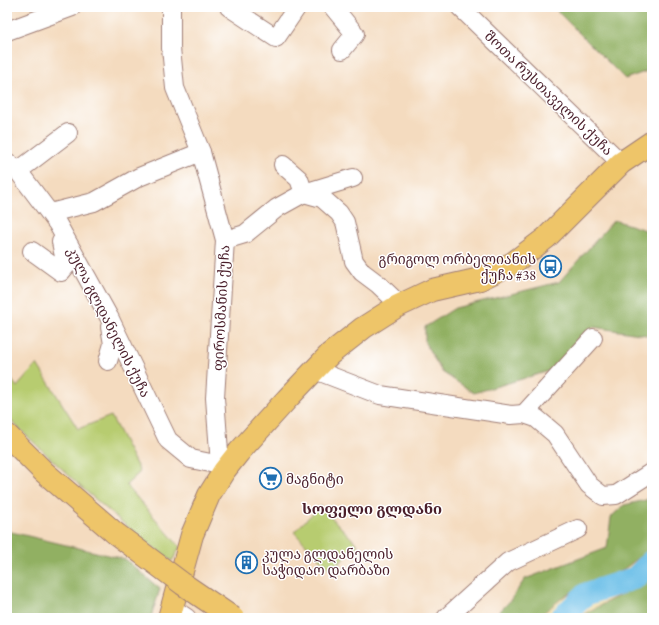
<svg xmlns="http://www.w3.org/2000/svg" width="659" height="625" font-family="'EB Garamond','Noto Serif Georgian',serif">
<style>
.green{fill:#b7cc70;stroke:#80764e}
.forest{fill:#91b062;stroke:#6e6846}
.sand{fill:#eeda9e;stroke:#9c7c64}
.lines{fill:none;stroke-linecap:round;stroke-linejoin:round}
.river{stroke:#6cbfe8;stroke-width:23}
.minor-casing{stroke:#9f7d75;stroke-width:20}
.major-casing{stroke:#9f7d75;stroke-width:24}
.highway-casing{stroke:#9f7d75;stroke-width:24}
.minor{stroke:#fff;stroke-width:18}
.major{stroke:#eec569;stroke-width:22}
.highway{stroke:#eec569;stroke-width:22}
.highway-bridge-casing{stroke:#9f7d75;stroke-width:24;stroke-linecap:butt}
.highway-bridge{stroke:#eec569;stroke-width:22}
.labels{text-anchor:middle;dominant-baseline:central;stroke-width:3;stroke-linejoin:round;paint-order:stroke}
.street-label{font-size:14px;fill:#4a1f2b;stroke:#fff}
.poi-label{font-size:14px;fill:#4a1f2b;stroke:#fff;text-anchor:start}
.neighbourhood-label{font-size:15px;font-weight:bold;fill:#4a1f2b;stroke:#fff}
</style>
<rect width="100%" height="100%" fill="#fff"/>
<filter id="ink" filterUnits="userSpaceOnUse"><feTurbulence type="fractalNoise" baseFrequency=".025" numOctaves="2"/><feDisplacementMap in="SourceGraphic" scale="8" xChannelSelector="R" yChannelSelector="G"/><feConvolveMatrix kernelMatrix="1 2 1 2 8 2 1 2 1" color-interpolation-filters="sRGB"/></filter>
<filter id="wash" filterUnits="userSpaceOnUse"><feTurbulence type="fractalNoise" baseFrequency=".012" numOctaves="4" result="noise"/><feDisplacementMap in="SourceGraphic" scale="16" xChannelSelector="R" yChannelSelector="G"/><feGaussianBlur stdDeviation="0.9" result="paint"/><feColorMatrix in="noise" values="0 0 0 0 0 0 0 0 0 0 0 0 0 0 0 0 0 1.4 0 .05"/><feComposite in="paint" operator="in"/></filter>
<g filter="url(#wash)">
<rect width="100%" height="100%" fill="#f4dbbf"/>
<g class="green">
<path d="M37 364 78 429 111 416 140 472 126 485 180 547 172 561 144 541 80 486 7 417V373L17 387Z"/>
<path d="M320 506 358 545 331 571 294 532Z"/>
</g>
<g class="forest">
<path d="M553 7H652V72L650 70 625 79Z"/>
<path d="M614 220 652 232V334L646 335 593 327 556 369 474 393 442 372 425 343V327L455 308 559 282Z"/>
<path d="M652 495V548L624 569 592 584 567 594 538 618H493L509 602 525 579 607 548 611 517 624 505 646 500Z"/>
<path d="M7 531 125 559 160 589 151 617 7 618Z"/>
<path d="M652 568V618H576L633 588Z"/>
</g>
<path class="sand" d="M652 548V568L633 588 576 618H537L566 595 592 584 624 569Z"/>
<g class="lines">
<path class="river" d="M561 618 586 594 635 578 652 561"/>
</g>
</g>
<g filter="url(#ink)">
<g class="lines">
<defs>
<g id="minor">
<path d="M171 7V48L175 88 201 152 225 240 215 398 220 465 224 471"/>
<path d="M229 7 276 38 297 7"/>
<path d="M333 7 355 34 342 50"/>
<path d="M460 7 621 163"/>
<path d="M7 31 72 7"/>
<path d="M7 162 18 171 57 223 109 317 168 440 191 459 220 465"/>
<path d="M283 165 299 179 304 193 322 198 339 213 345 222 354 261 362 272 378 284 400 305"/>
<path d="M18 171 68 133"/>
<path d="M50 213 94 202 139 177 201 152"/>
<path d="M225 240 245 234 277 208 304 193 353 178"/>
<path d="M32 251 61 272 66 266 61 242"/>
<path d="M108 361 113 344 110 327"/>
<path d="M315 370 380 395 511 415 524 414 536 418 555 434 589 485 603 496 616 495 652 472"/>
<path d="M524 414 593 338"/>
<path d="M172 608 187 618"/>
<path d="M446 618 508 562 578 529"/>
</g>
<path id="major" d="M169 618 192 535 209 495 224 471 239 452 287 399 330 354 363 328 396 307 432 290 480 279 513 263 546 238 621 163 652 142"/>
<path id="highway" d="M7 435 44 472 115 533"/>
</defs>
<use href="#minor" class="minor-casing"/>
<use href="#major" class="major-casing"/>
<use href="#highway" class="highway-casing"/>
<use href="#minor" class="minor"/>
<use href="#major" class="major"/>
<use href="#highway" class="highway"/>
<defs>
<path id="highway-bridge" d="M115 533 183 584 233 618"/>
</defs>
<use href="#highway-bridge" class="highway-bridge-casing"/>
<use href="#highway-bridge" class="highway-bridge"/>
</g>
</g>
<defs>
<symbol id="bus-ring" viewBox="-11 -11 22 22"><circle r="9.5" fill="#fff" stroke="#1f6fb2" stroke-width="1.5"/><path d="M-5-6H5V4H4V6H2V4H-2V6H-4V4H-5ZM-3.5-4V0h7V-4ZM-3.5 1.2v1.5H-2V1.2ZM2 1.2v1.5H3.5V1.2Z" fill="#1f6fb2"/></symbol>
<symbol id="supermarket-ring" viewBox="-11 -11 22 22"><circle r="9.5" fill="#fff" stroke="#1f6fb2" stroke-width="1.5"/><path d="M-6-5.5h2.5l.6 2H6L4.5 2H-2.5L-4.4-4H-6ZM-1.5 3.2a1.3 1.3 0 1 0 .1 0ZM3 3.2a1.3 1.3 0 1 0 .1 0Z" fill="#1f6fb2"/></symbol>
<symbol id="building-ring" viewBox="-11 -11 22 22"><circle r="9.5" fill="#fff" stroke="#1f6fb2" stroke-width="1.5"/><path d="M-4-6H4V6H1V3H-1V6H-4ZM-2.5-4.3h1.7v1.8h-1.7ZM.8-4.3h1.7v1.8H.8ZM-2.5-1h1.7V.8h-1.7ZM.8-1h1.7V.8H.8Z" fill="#1f6fb2"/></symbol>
</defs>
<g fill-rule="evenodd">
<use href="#bus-ring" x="538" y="254" width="25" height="25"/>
<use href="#supermarket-ring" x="258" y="466" width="25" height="25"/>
<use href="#building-ring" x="234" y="550" width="25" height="25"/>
</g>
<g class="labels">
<g class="street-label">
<text transform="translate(549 93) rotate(44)">შოთა რუსთაველის ქუჩა</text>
<text transform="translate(221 308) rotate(-87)">ფიროსმანის ქუჩა</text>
<text transform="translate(109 322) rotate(63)">კულა გლდანელის ქუჩა</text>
</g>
<g class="poi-label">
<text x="536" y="259" text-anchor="end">გრიგოლ ორბელიანის<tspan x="536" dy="16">ქუჩა #38</tspan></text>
<text x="286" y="479">მაგნიტი</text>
<text x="262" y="554">კულა გლდანელის<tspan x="262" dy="16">საჭიდაო დარბაზი</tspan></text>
</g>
<g class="neighbourhood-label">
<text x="372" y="508">სოფელი გლდანი</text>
</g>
</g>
<rect width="659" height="625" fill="none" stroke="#fff" stroke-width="24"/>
</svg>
